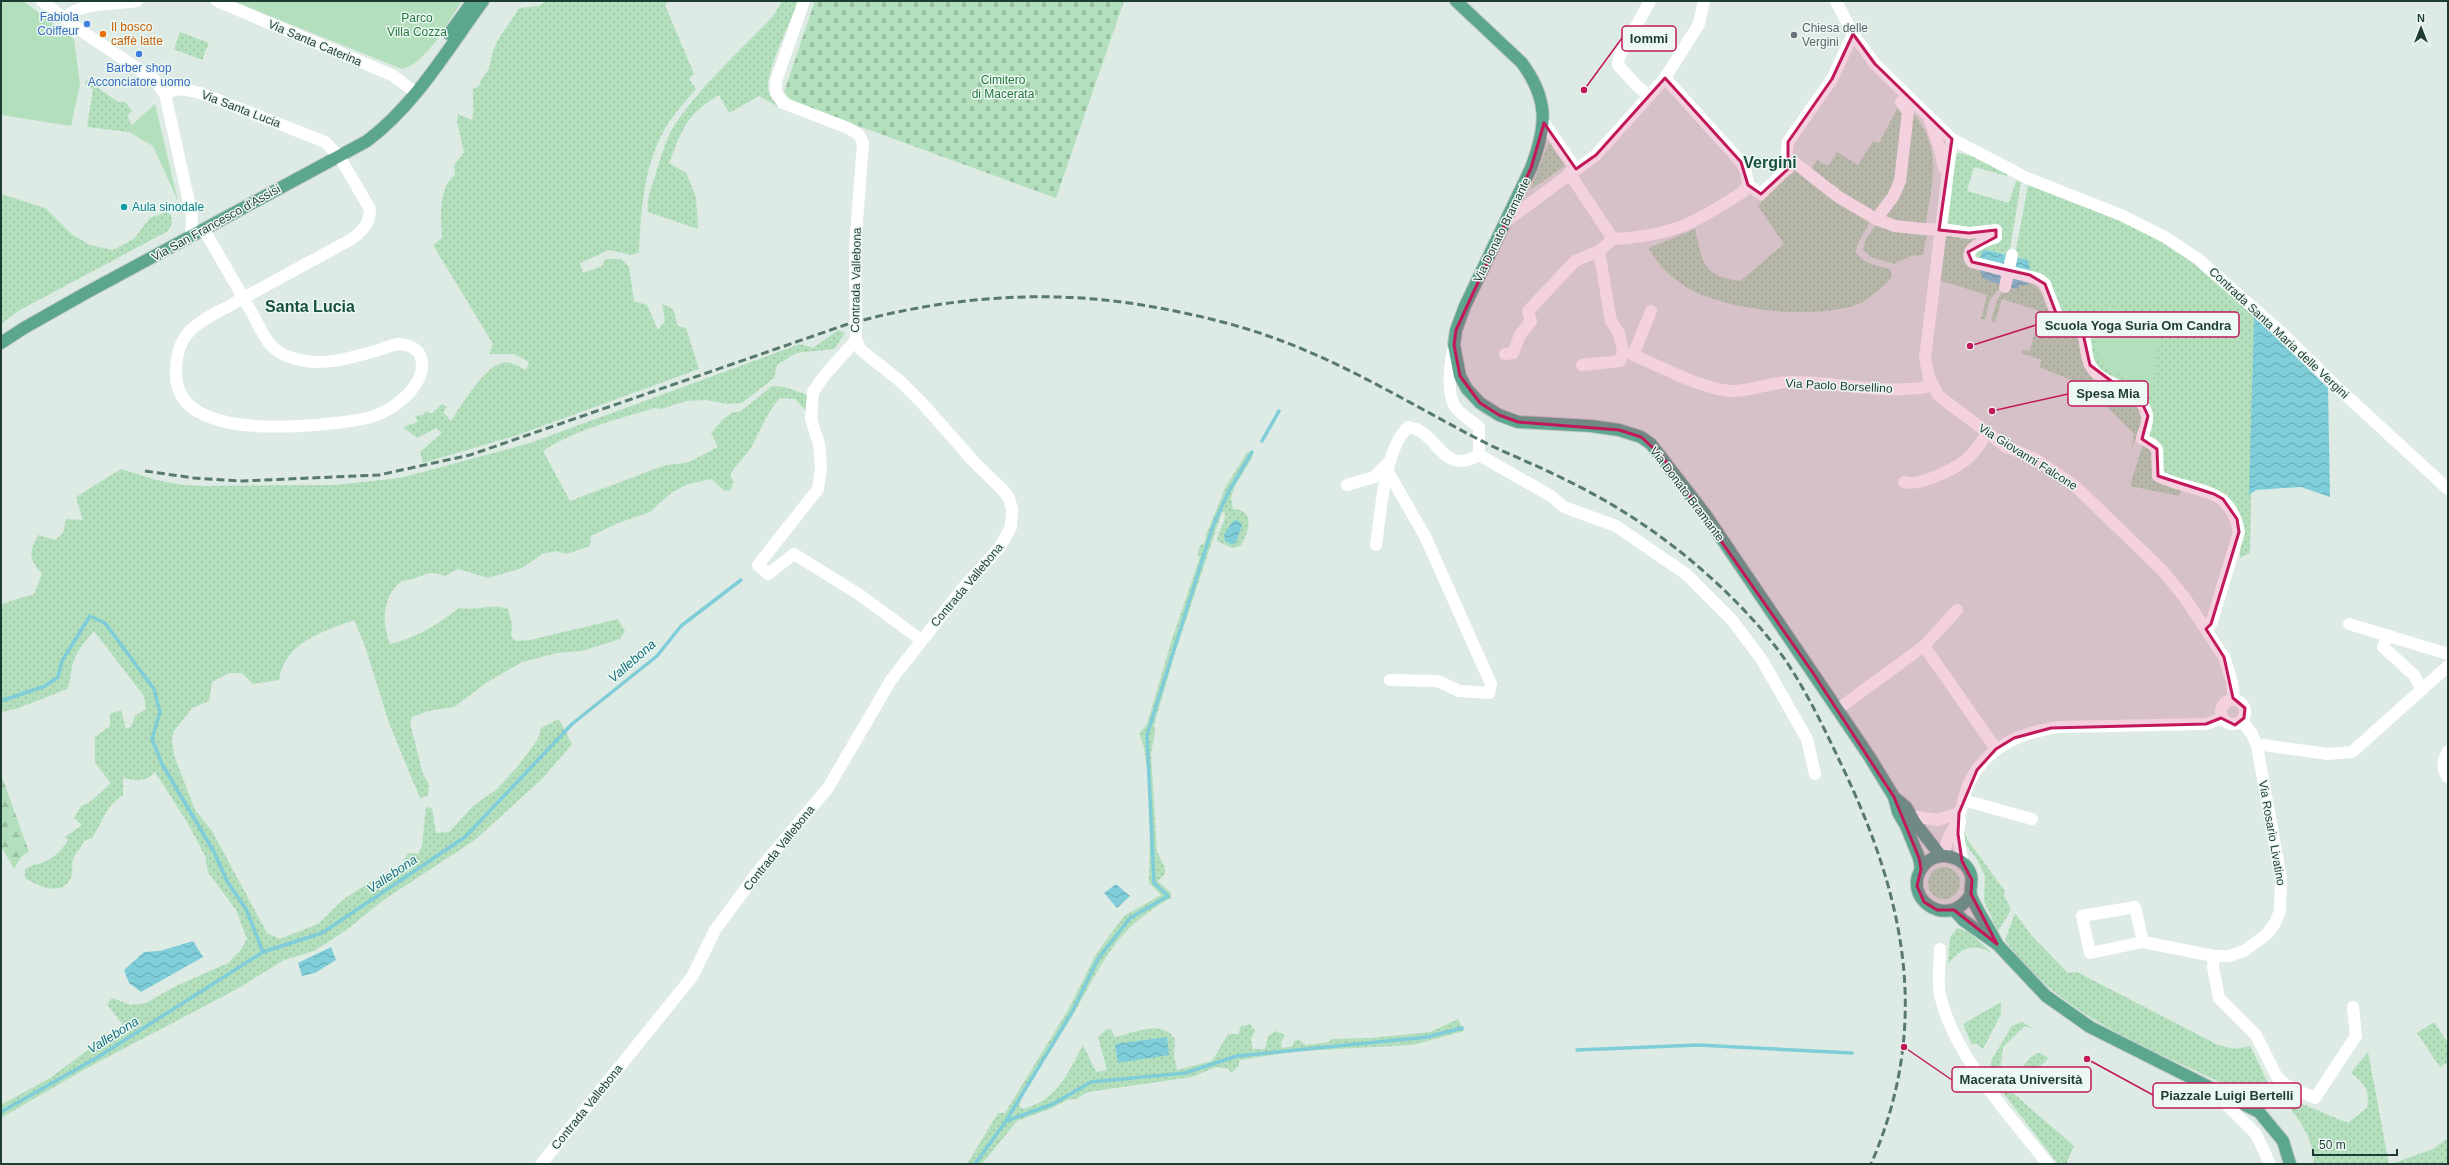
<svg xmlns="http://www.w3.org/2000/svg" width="2449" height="1165" font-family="Arial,sans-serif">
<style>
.grass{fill:url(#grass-dots)}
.forest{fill:url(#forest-firs)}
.cemetery{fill:url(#cemetery-stones)}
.park{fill:#b3dfbd}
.water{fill:url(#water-waves)}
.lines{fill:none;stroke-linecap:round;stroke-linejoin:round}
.stream{stroke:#7ecdd8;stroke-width:3.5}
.major-casing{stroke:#c0c8c6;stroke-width:14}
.minor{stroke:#fff;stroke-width:12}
.major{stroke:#5ca690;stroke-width:12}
.rail{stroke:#57796e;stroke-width:3;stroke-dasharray:8 4;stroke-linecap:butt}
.minor-bridge{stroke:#fff;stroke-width:12}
.marked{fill:#c2185b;fill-opacity:0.2;stroke:#c2185b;stroke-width:3;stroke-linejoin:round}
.shop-dot{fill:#3f7fe0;stroke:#eef8f2;stroke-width:1.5}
.food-dot{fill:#e8710a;stroke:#eef8f2;stroke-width:1.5}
.worship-dot{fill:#6b7280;stroke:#eef8f2;stroke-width:1.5}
.culture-dot{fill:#0f9aa8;stroke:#eef8f2;stroke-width:1.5}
.labels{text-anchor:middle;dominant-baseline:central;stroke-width:3;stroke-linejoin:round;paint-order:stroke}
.shop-label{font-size:12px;fill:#366cbe;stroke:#eef8f2;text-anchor:end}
.park-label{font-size:12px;fill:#237840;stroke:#eef8f2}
.food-label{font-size:12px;fill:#c56008;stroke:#eef8f2;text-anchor:start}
.worship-label{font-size:12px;fill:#5b616d;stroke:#eef8f2;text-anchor:start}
.street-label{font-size:12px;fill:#1d3c33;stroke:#eef8f2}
.culture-label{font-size:12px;fill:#0d838f;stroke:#eef8f2;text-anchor:start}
.water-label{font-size:13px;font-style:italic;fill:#11717f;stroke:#eef8f2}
.district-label{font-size:16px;font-weight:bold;fill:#175040;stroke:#eef8f2}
.leader{fill:none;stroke:#c2185b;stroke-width:1.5}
.callout-dot{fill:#c2185b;stroke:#eef8f2;stroke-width:1.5}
.callout{fill:#eef8f2;stroke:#c2185b;stroke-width:1.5}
.callout-label{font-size:13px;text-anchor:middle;font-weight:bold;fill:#1d3c33}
</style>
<defs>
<pattern id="grass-dots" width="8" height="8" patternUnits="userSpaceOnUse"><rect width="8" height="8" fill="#b3dfbd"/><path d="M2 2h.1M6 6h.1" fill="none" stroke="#9ac0a3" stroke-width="1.8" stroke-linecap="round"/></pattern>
<pattern id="forest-firs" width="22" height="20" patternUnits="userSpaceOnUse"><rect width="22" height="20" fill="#b3dfbd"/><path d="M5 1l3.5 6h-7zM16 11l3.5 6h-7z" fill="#9ac0a3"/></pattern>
<pattern id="cemetery-stones" width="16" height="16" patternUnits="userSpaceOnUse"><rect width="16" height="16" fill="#b3dfbd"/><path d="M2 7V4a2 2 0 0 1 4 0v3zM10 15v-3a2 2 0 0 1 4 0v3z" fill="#9ac0a3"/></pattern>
<pattern id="water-waves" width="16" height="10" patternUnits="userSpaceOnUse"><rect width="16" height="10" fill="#7ecdd8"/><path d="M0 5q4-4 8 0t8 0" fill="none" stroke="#67a8b0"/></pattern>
</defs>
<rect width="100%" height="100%" fill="#ddebe4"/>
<g class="grass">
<path d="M546 1H668L665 5 694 74 689 79 696 89C687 100 677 110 669 122 644 160 641 208 639 252L632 255 609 250 580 263 583 273 602 266 605 259H621L629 267 634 301 647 305 658 330 665 321 662 304 673 309 678 326 686 328 699 369 518 435 423 463 420 452 442 433 436 428 417 438 403 427 418 422 415 416 423 415 426 411 431 414 442 404 447 407 443 412 451 421C461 406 484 367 502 363 511 361 518 366 526 370L529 362 514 354H489L493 344 433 245 442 238C441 219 438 187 455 175L454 166 464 152 457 122 458 114 472 120C475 110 472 101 473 89L479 86C481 78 484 76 488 70 491 65 491 57 493 51 499 35 511 23 519 8L539 6Z"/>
<path d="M782 1H799C791 20 766 71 768 89 769 97 774 102 779 107L759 96 729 113 719 95C685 116 683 128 669 163L686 173 696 197 698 229 648 212C646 201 651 188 655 177 660 160 665 141 674 126 700 86 741 50 774 15Z"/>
<path d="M180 32 209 43 202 60 174 49Z"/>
<path d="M87 80 118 102H125L132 111 127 116 132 125 129 132 87 127 93 89 85 84Z"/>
<path d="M1899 105 1903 111 1896 178 1890 196 1875 214 1839 194V188L1810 171 1817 160 1828 166 1837 152 1858 165 1873 141 1879 143Z"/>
<path d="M1911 110C1944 150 1933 180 1925 227L1879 217 1895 199Z"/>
<path d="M1549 142 1565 166 1530 190Z"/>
<path d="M1958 153 1972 156 2007 174V176L1974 167 1967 191 2009 203 2016 181 2021 182 2009 255 1986 250 1980 261H1973L1984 229 1943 226 1953 155Z"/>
<path d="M1792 167 1871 220 1858 243 1856 252C1864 265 1877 265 1890 269L1892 275C1889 283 1883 287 1876 292 1869 298 1862 303 1853 306 1815 317 1754 312 1717 300 1688 292 1662 274 1649 248L1695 229C1703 263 1702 276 1740 281L1784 244 1758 206Z"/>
<path d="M2028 185 2140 228 2186 255 2254 316 2250 553 2240 558 2241 523 2227 495 2166 477 2146 435 2153 414C2144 397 2133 387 2117 378 2109 374 2101 372 2096 365 2089 355 2095 342 2088 333 2081 324 2067 321 2060 313 2044 294 2032 273 2015 256Z"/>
<path d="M1 194 45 208 71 234 90 245 113 250 134 239 150 218 167 212 171 215 172 223 168 231 20 310 1 324Z"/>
<path d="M1877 223 1927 235 1923 255 1911 256 1894 264 1871 257 1863 250 1866 239Z"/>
<path d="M1943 232 1982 235 1964 255 1963 259 1967 265 1978 268 1983 278 2002 286 1990 300 1985 320 1981 319 1987 295 1938 280Z"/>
<path d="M2029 278 2045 297 2055 323 2067 326 2074 331 2079 337 2083 362 2137 406 2142 420 2131 452 2134 434 2086 386 2039 367 2042 360 2021 353 2022 350 2030 351 2040 311 2002 299 1995 322 1991 321 1998 298 2006 287H2019Z"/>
<path d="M838 330 845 333 834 349 796 353 777 365 774 378 742 403 728 404 706 400 686 401 661 409 654 408C616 420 576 429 543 451L570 501 663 466 689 462 718 447 711 433 723 419 733 412H739L749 405 772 386 785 387 807 395V412L795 399 780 398C767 412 761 429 752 446 746 456 736 464 730 475L734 482 730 490 724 491 712 479 688 484 671 493 650 512 618 523 591 536 590 546 567 554 557 551 542 554 522 568 488 578 458 569 445 576C429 571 430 573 416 578 410 580 403 579 398 584 382 600 382 624 390 644 419 637 436 625 459 608 476 611 492 603 508 609L512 625 511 636 515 641 530 640 618 619 625 631 620 639 582 651 557 653 522 662 489 681 454 707 428 711 412 717 410 723 423 774 429 784 428 796 420 798 389 723 365 646 354 620C322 632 285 642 279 680L253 684 242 673H229L212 682 209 701 192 708 174 731 172 740 174 755 195 810 212 831 267 933 280 939 318 924 345 898 372 881 399 869 408 853 418 854 422 846 426 807 432 808 436 833 449 832 474 805 496 790 519 765 538 739 541 728 559 719 572 744 543 778 475 840 385 899 345 931 314 951 284 960 237 989 87 1068 1 1118V1105L50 1078 108 1035 123 1036 122 1024 107 1004 112 998 131 1005 146 1003 174 987 228 963 240 951 247 939 236 910 208 872 205 856 187 822 155 772C146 782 135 782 123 777V795C104 808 104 820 92 838L84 841C81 847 78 851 74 857 71 862 73 869 72 875 64 898 39 887 25 878V869C32 864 37 865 44 862 53 859 63 849 68 840L65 837 82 825 74 818 81 806 90 802 111 783 95 763V737L110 726V714L121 710 126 729 131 727 135 716 146 709 144 696 94 631C85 641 75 653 72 667 70 675 71 681 67 689L16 709 1 712V604L34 594 42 574C28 557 29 554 38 535L55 540 63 533 66 519 83 520 76 497 121 469 156 480 182 485 204 486 335 485 400 478 530 443 800 344 813 348Z"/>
<path d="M2143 443C2153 450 2154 457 2154 468L2182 487 2179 496 2130 486Z"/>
<path d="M1248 451 1253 456 1234 488 1231 498 1233 509C1256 510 1249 531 1241 546L1232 548 1217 541C1218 530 1226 522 1225 513L1222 512 1175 653 1154 725 1155 732 1151 754 1157 852 1165 867V874L1158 881 1171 893V898C1115 929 1104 961 1074 1013 1058 1040 1040 1067 1024 1094L1019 1106 1023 1109C1058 1099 1067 1075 1083 1045L1096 1072 1107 1070 1098 1037 1107 1029 1111 1030 1115 1037C1134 1033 1162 1019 1175 1039L1174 1055 1177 1070 1212 1061 1228 1034H1239L1240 1027 1250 1024 1255 1031 1251 1039 1253 1049H1265L1268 1036 1276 1031 1285 1035 1281 1042 1282 1048 1293 1046 1294 1041 1299 1040 1306 1045 1329 1042 1331 1039 1372 1038 1430 1032 1458 1019 1464 1031 1413 1045 1299 1051 1239 1060V1066L1231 1073 1229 1069 1216 1067 1192 1077 1088 1092 1076 1099 1067 1100 1052 1108 1017 1121 982 1164H967L998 1113H1005L1068 1010 1095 956 1107 939 1124 916 1161 895 1149 883C1150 855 1152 754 1139 734L1147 724 1172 639 1200 557 1197 556 1200 545 1205 543 1206 535 1226 486Z"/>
<path d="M1963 829 1967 839 2005 891 2004 895 2011 910 1998 931 1984 901 1985 876 1977 859 1966 845Z"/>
<circle cx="1944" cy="883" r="16"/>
<path d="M2015 913 2031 935 2068 973 2077 972 2218 1045 2235 1049 2250 1046 2271 1089 2256 1100C2167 1053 2066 1025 2005 940Z"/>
<path d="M1957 928 1969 932 1992 953C1973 943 1961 948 1948 964L1950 938Z"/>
<path d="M2001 1002V1014L1983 1049 1975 1043 1972 1045 1963 1024Z"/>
<path d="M2022 1022 2034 1029 2025 1026 2003 1047 2000 1071 2002 1081 2007 1088 2074 1146 2066 1164H2058L1988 1073 1992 1059 2012 1026Z"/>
<path d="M2434 1022 2448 1043V1062L2440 1067 2417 1033Z"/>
<path d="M2368 1052 2389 1164H2314C2314 1136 2295 1113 2278 1094L2348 1123 2367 1108C2370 1091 2365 1083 2351 1073Z"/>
<path d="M2039 1053 2049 1058 2028 1078 2021 1071C2024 1063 2031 1055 2039 1053Z"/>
<path d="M2448 1138V1164H2391L2433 1149Z"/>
</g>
<path class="forest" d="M1 774 29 852 22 856 14 869 1 846Z"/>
<path class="cemetery" d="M815 1H1124L1056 198 793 102 784 92Z"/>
<g class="park">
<path d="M1 1H23L74 39 80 84 71 126 1 115Z"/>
<path d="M233 1H462C448 22 427 63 402 69Z"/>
<path d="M155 104 178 201 153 146 129 132 132 125Z"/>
<path d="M2113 307 2160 331 2152 395 2106 366 2097 352 2092 313Z"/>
</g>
<g class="water">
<path d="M1986 250 2028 260 2031 272 2028 285H2020L2018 289 2002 286 1983 278 1978 268 1982 251Z"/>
<path d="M2254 316 2328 388 2330 497 2301 487 2256 490 2249 495Z"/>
<path d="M1238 520 1242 525 1236 543 1231 544 1225 541 1224 535 1233 521Z"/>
<path d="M1116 884 1130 896 1117 908 1104 893Z"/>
<path d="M193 941 203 957 141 992 129 983 124 970 144 952 160 951Z"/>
<path d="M331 947 336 960 315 973 302 976 298 963Z"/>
<path d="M1167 1037 1169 1055 1118 1063 1115 1044Z"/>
</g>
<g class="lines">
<g class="stream">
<path d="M1262 441 1279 411"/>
<path d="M1 701 45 686 58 677 62 661 90 616 105 623 154 689 160 712 152 739 162 764 214 852 227 881 246 909 263 952"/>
<path d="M1577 1050 1698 1045 1852 1053"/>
<path d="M1 1112 98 1057 263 952 322 933 465 837 572 724 657 656 681 626 741 580"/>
<path d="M1006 1121 1072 1012 1098 959 1130 918 1168 896 1154 883 1147 735 1213 526 1229 491 1252 452"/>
<path d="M975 1164 1006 1121 1053 1104 1091 1082 1185 1073 1237 1056 1427 1037 1462 1028"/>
</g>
<defs>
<g id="major">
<path d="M1456 1 1522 63C1549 100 1547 126 1531 168L1465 306 1456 330 1454 345 1460 376 1467 389 1480 403 1499 415 1518 422 1591 426 1619 430 1641 437 1651 444 1705 514 1869 756 1894 797 1898 812 1906 826 1919 858 1921 869"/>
<path d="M449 34 473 1"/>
<path d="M1 343 24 328 84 294 367 141C416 104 447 50 483 1"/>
<path d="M1894 797 1906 807 1915 823 1941 856"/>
<path d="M1971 894C1948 933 1898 896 1924 865 1938 849 1965 856 1971 875 1973 882 1969 890 1971 896 1978 913 1989 927 1997 944"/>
<path d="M1954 910 1963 920 1997 944 2046 996 2090 1027 2259 1112 2283 1141 2290 1164"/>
</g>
</defs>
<use href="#major" class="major-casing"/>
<g class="minor">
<path d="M42 1 77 28 155 80 165 94 192 216 191 237"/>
<path d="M217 1 392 75 411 89"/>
<path d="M1836 1 1853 34 1875 64 1952 139 2027 178 2121 215 2165 237 2198 259 2283 334 2338 388 2448 489"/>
<path d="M65 18C78 3 117 4 137 1"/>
<path d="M165 94C179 86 189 90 203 94L325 142 339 156 370 209C370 224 362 232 350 240 312 261 274 281 236 302 222 311 202 318 190 331 179 342 176 358 176 373 175 434 276 428 316 425 340 422 368 422 389 409 406 399 429 377 420 355 417 348 406 344 399 344 391 345 382 349 375 351 348 359 320 367 293 358 285 356 276 351 271 345 263 337 258 323 252 313 236 285 220 257 204 230"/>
<path d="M1649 96 1637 86 1618 65 1619 57 1650 1"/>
<path d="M1930 121 1940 149 1944 168"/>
<path d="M1544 123 1576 169"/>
<path d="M1952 139 1925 358 1929 378 1939 396 2005 446 2035 459 2074 485 2162 570 2185 598 2224 657 2232 682 2234 700"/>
<path d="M1788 169 1786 157 1788 142 1832 79 1853 34"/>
<path d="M1748 185 1761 194 1794 162 1837 196 1876 219 1893 197 1900 181 1908 112 1901 102 1906 97"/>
<path d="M1876 219 1895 226 1923 229"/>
<path d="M1505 222 1596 155 1649 96 1665 78 1699 24 1704 1"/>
<path d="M1949 230 1969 233 1996 230V237C1987 241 1961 247 1972 262L2039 279 2045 284 2056 313 2063 320 2082 329C2086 340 2085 355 2090 365 2102 388 2141 387 2147 415 2149 422 2143 433 2142 439L2152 444 2157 449 2158 476C2193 494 2230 483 2239 532L2211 624 2206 629"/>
<path d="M1613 239C1672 236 1695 223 1743 192L1748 185 1746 171 1741 162 1665 78"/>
<path d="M2005 287 2012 255"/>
<path d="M1651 311 1633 355C1662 367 1699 388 1730 391 1748 392 1771 382 1790 382 1837 381 1885 396 1932 386"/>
<path d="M856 340 824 376 813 392 811 419 819 444 821 467 818 489 758 565 768 574 794 554 860 595 921 640"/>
<path d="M1505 354 1513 353 1520 335 1531 321 1528 311 1575 261 1599 251 1613 239 1569 173"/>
<path d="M1582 365 1620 361 1623 351 1619 333 1611 321 1599 251"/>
<path d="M1479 455 1551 496 1564 507 1616 526 1686 574 1732 620 1762 660 1807 739 1815 774"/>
<path d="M1388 472 1425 536 1491 684 1489 693 1459 691 1438 681 1390 680"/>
<path d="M1904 482C1920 487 1961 467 1972 454 1978 448 1982 440 1987 433"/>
<path d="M1347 485 1374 477 1388 463"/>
<path d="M1376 545C1381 512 1384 450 1408 427 1439 431 1441 477 1479 455V427C1472 421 1460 414 1455 407 1446 391 1450 362 1454 345"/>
<path d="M2349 624 2448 654"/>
<path d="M2388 635 2383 647 2414 675 2422 690"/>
<path d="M1924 646 1996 749"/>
<circle cx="2233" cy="712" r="12"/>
<path d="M1838 709 1924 646 1957 610"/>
<path d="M2257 746 2263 745 2328 754 2352 752 2448 666"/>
<path d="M2448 751C2443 760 2441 769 2448 777"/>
<path d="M1963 800 2032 819"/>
<path d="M1911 816 1938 820 1959 813"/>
<path d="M1960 821 1958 834 1962 861"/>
<path d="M1944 856C1945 841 1951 834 1957 822 1962 809 1964 796 1969 783 1986 747 2021 732 2059 727L2206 724 2222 718"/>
<path d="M2143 942 2135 907 2082 916 2090 953 2143 942 2214 956H2229L2244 951 2267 934 2275 923 2280 911 2281 878 2257 746 2252 734 2242 721"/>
<path d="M1940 949C1940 964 1937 980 1940 995 1954 1056 2010 1116 2048 1164"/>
<path d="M2214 956 2213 967 2219 998 2256 1035 2277 1077 2287 1086 2315 1098 2356 1036 2353 1007"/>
<path d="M2217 1090 2228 1106 2256 1134 2270 1164"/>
<path d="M541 1164 692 977 715 930 763 865 828 788 891 680 963 588 1000 547 1011 527 1012 509 1009 498 1002 489 974 462 923 404 900 381 861 350 856 340 855 248 863 143 859 135 848 128 783 103 776 92V81L804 1"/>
</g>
<use href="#major" class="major"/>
<path class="rail" d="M145 471 194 478 242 481 379 475 470 455 845 325C939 298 1039 289 1136 304 1185 312 1235 323 1282 341 1349 366 1411 404 1474 437 1504 453 1537 465 1568 481 1613 503 1655 530 1694 563 1727 591 1761 625 1786 661 1808 694 1825 730 1842 766 1905 898 1932 1024 1871 1164"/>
<path class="minor-bridge" d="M1923 229 1949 230"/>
</g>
<path class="marked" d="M1853 34 1875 64 1952 139 1939 230 1969 233 1996 230V237L1968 252 1972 262 2030 275 2045 284 2056 313 2082 329 2090 365 2143 405 2148 416 2142 439 2157 449 2158 476 2214 494 2223 499 2237 519 2239 532 2211 624 2206 629 2224 657 2233 698 2245 708 2244 718 2235 725 2221 718 2206 724 2051 728 2014 738 1996 749 1977 770 1959 813 1958 834 1962 861 1972 880 1971 894 1997 944 1954 910H1937L1924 902 1917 886 1921 869 1919 858 1894 797 1813 673 1661 455 1641 437 1619 430 1518 422 1499 415 1480 403 1460 376 1454 345 1456 330 1531 168 1544 123 1576 169 1596 155 1665 78 1741 162 1748 185 1761 194 1788 169V142L1832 79Z"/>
<g class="shop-dot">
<circle cx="87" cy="24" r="4"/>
<circle cx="139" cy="54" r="4"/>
</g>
<circle class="food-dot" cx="103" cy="34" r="4"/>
<circle class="worship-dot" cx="1794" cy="35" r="4"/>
<circle class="culture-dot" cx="124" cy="207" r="4"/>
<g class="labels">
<g class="shop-label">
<text x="79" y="17">Fabiola<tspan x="79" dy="14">Coiffeur</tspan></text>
<text x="139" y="68" text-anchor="middle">Barber shop<tspan x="139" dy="14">Acconciatore uomo</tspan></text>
</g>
<g class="park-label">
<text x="417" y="18">Parco<tspan x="417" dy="14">Villa Cozza</tspan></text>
<text x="1003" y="80">Cimitero<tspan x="1003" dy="14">di Macerata</tspan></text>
</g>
<g class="food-label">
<text x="111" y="27">Il bosco<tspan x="111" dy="14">caffè latte</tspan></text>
</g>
<g class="worship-label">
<text x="1802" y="28">Chiesa delle<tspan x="1802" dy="14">Vergini</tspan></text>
</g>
<g class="street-label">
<text transform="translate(315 43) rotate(23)">Via Santa Caterina</text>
<text transform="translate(241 109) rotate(21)">Via Santa Lucia</text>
<text transform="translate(216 223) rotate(-29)">Via San Francesco d'Assisi</text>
<text transform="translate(1502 230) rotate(-64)">Via Donato Bramante</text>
<text transform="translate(856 280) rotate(-89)">Contrada Vallebona</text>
<text transform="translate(2279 333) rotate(43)">Contrada Santa Maria delle Vergini</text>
<text transform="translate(1839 386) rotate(3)">Via Paolo Borsellino</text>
<text transform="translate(2028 457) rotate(32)">Via Giovanni Falcone</text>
<text transform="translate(1687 494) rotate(53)">Via Donato Bramante</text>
<text transform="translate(967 585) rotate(-50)">Contrada Vallebona</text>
<text transform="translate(2272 833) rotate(80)">Via Rosario Livatino</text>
<text transform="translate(779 848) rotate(-51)">Contrada Vallebona</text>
<text transform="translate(587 1107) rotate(-51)">Contrada Vallebona</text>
</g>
<g class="culture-label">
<text x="132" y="207">Aula sinodale</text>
</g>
<g class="water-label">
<text transform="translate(632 661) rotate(-41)">Vallebona</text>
<text transform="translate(392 874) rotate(-34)">Vallebona</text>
<text transform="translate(113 1035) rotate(-32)">Vallebona</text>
</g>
<g class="district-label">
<text x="1770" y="162">Vergini</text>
<text x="310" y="306">Santa Lucia</text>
</g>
</g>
<path class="leader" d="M1584 90L1622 38M1970 346L2036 325M1992 411L2068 394M1904 1047L1952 1080M2087 1059L2153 1095"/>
<g class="callout-dot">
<circle cx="1584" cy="90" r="4"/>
<circle cx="1970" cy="346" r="4"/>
<circle cx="1992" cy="411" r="4"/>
<circle cx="1904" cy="1047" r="4"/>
<circle cx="2087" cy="1059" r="4"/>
</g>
<g class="callout">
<rect x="1622" y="26" width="54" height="25" rx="4"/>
<rect x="2036" y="312" width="203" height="25" rx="4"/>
<rect x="2068" y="381" width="80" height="25" rx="4"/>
<rect x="1952" y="1067" width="139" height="25" rx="4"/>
<rect x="2153" y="1083" width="148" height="25" rx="4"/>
</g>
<g class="callout-label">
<text x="1649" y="43">Iommi</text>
<text x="2138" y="330">Scuola Yoga Suria Om Candra</text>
<text x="2108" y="398">Spesa Mia</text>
<text x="2021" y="1084">Macerata Università</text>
<text x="2227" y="1100">Piazzale Luigi Bertelli</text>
</g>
<rect width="2449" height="1165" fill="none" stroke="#1d3c33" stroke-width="4"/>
<g transform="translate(2421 28)" stroke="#eef8f2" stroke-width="3" paint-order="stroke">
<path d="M0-3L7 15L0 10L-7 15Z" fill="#1d3c33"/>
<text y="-6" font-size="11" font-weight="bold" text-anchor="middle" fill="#1d3c33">N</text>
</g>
<path d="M2313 1149v6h84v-6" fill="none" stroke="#1d3c33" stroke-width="2"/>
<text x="2319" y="1149" font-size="12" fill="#1d3c33" stroke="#eef8f2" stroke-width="3" paint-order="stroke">50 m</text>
</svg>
